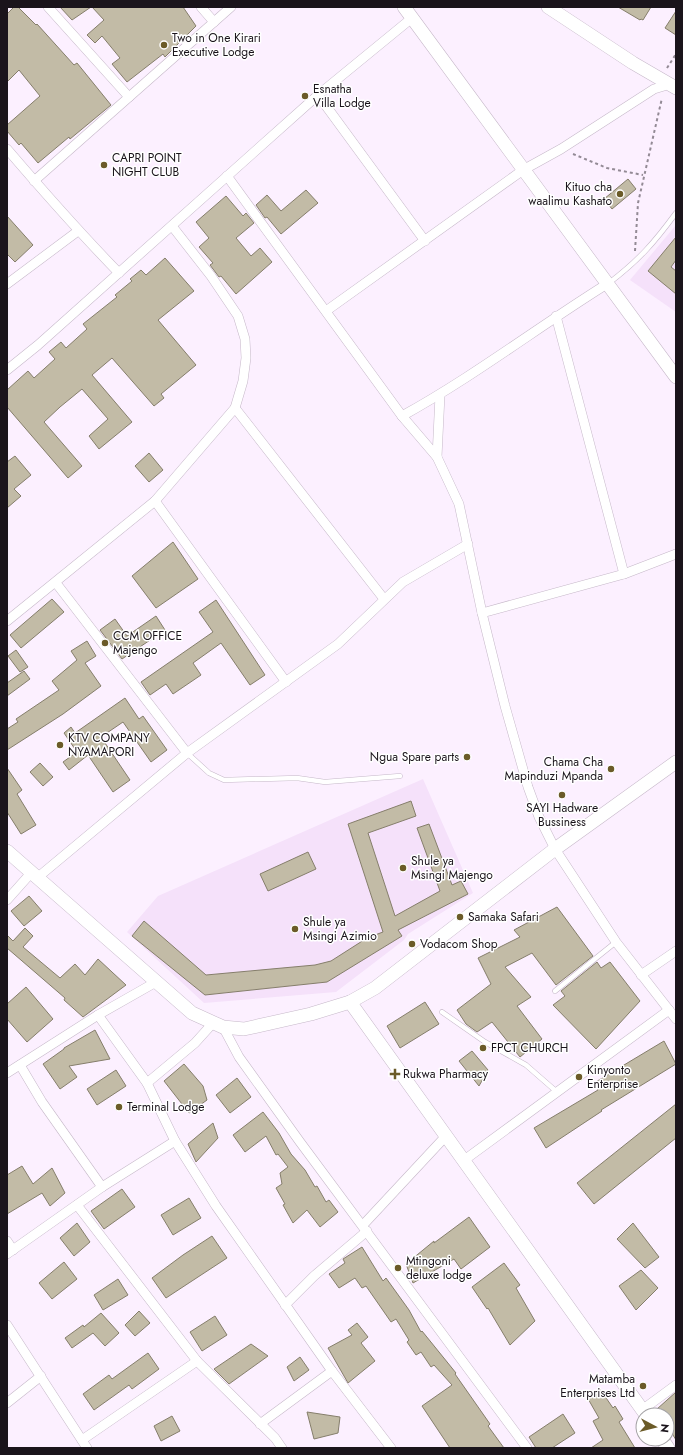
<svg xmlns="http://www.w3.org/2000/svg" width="683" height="1455" font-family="Jost,sans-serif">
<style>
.built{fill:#f5e1fa}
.building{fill:#c2bba6;stroke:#857e6b}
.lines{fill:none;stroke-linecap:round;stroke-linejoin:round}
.lane-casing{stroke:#c6b8c9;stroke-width:5.5}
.street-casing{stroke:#c6b8c9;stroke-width:10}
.secondary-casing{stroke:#c6b8c9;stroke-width:14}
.path{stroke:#938a95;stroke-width:2;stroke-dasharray:3 3;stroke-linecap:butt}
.lane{stroke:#fff;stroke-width:4.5}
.street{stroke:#fff;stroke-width:9}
.secondary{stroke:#fff;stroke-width:13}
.poi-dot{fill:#6b5b28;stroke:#fff;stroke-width:1.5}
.labels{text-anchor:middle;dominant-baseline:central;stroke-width:3;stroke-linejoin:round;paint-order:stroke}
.poi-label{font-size:12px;fill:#1a141b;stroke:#fff;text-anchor:start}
</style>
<rect width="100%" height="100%" fill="#fcf0ff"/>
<g class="built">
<path d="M676 225V312L630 280Z"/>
<path d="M423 779 473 893 408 934 404 940 336 992 204 1003 127 932 158 896Z"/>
</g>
<g class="building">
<path d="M14 7H18L36 25 37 24 74 65 77 63 111 105 70 139 69 137 38 163 21 143 19 145 7 131V125L40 96 19 70 7 82V14Z"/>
<path d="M60 7H91L72 20Z"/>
<path d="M92 7H183L196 26 165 57 163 54 127 82 112 64 120 58 102 36 95 43 87 35 104 20Z"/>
<path d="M618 7H651L643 20 641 19 640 20Z"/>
<path d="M676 11V35L665 28Z"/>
<path d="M628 179 636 189 612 209 604 199Z"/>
<path d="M306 190 318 203 281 234 267 217 265 218 256 205 267 195 281 211Z"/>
<path d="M226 196 243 216 246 213 254 223 236 238 251 256 260 248 272 262 236 294 221 276 219 277 210 265 213 263 199 247 209 238 196 222Z"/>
<path d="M7 216 33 245 15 262 7 254Z"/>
<path d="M676 237V260L671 267 676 271V294L648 271Z"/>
<path d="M165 258 194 291 158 320 196 365 161 394 164 398 154 406 112 358 92 375 132 422 99 449 89 436 108 419 82 389 60 407 44 422 82 466 68 478 7 407V390L28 371 34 378 55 359 49 352 61 342 66 348 87 329 83 324 117 297 115 295 132 281 130 279 141 270 146 275Z"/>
<path d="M149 453 163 470 149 482 135 466Z"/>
<path d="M15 456 31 475 14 489 21 496 7 508V462Z"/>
<path d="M173 542 198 579 156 608 132 576Z"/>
<path d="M52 599 64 612 21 648 10 635Z"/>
<path d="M216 600 265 675 250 685 221 643 193 663 201 675 173 694 166 684 150 695 141 682 213 632 199 612Z"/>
<path d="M156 616 165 630 122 659 100 630 115 619 127 636Z"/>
<path d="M87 641 96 656 85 663 101 686 63 714 7 750V729L18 722 16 719 59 690 52 681 77 660 71 651Z"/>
<path d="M16 650 28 667 20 672 8 656Z"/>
<path d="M24 671 30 679 7 696V683Z"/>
<path d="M125 698 139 719 143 716 167 750 151 762 123 722 101 737 130 780 113 792 88 755 69 770 63 762 77 752 64 733 71 727 75 733Z"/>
<path d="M40 763 53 777 43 786 30 772Z"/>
<path d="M7 768 22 790 17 794 36 825 21 834 7 812Z"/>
<path d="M411 801 416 816 368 833 395 916 440 891 417 828 429 824 452 885 461 881 468 894 398 930 402 936 327 982 205 995 132 936 144 921 206 975 315 965 331 961 367 938 383 932 348 824Z"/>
<path d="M308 852 316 869 268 891 260 874Z"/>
<path d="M29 896 42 911 24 926 11 911Z"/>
<path d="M557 907 593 956 556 985 532 953 505 967 531 997 517 1006 542 1039 520 1057 492 1022 477 1032 466 1024 457 1010 491 984 478 958 520 937 514 930Z"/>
<path d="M25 928 33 936 23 947 60 978 75 964 85 975 98 959 126 985 83 1017 64 1000 65 998 7 948V935L13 941Z"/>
<path d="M597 962 601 968 610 962 640 1001 596 1049 553 1005 565 996 561 991Z"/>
<path d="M26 987 53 1019 27 1042 7 1019V1004Z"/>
<path d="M425 1002 439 1024 400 1048 387 1026Z"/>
<path d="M95 1030 110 1059 69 1066 77 1077 60 1089 43 1064 64 1049V1048Z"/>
<path d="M664 1041 676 1064 601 1110 602 1111 546 1148 534 1128 598 1090 594 1083Z"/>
<path d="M472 1051 488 1070 479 1086 459 1061Z"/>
<path d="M184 1064 203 1086 207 1100 189 1113 164 1081Z"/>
<path d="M116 1070 126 1086 97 1105 87 1089Z"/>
<path d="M237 1078 251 1097 230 1113 216 1095Z"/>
<path d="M676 1104V1138L594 1204 577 1183Z"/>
<path d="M263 1112 279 1133 291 1154 305 1170 315 1187 317 1186 326 1202 329 1200 338 1212 320 1227 307 1210 293 1223 283 1205 285 1204 276 1188 282 1184 280 1173 288 1167 278 1154 276 1155 266 1136 245 1152 233 1135Z"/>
<path d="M213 1123 218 1138 196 1162 188 1144Z"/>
<path d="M22 1166 33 1184 52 1168 65 1193 50 1206 42 1193 7 1214V1175Z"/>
<path d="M122 1189 135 1207 104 1229 91 1211Z"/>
<path d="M189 1198 201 1218 173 1235 161 1215Z"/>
<path d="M469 1217 490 1247 461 1269 454 1259 413 1283 406 1264 434 1241V1243Z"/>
<path d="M77 1223 90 1242 74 1256 60 1238Z"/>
<path d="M633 1223 659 1257 645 1268 617 1239Z"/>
<path d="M212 1236 227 1258 166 1298 152 1278 183 1255Z"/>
<path d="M362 1247 383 1281 386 1278 409 1310 421 1332 422 1331 456 1373 455 1374 490 1424 488 1426 504 1448H450L422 1406 452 1385 434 1365 431 1367 421 1352 416 1355 407 1342 409 1340 396 1319 391 1322 366 1286 362 1288 355 1278 339 1288 329 1274 345 1263 343 1259Z"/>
<path d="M64 1262 77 1279 52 1299 39 1283Z"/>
<path d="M504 1263 520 1285 516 1288 535 1321 510 1345 488 1308 487 1309 472 1287Z"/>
<path d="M641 1270 658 1288 636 1310 619 1286Z"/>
<path d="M118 1279 128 1295 103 1310 94 1295Z"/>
<path d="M139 1311 150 1323 135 1336 125 1325Z"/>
<path d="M101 1313 119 1333 105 1346 93 1333 72 1348 65 1338 83 1325 84 1327Z"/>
<path d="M215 1316 227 1335 202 1351 190 1332Z"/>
<path d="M357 1323 368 1337 361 1343 375 1361 348 1383 328 1348 352 1335 348 1330Z"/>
<path d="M251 1344 268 1356 229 1384 214 1369Z"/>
<path d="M148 1353 159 1369 132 1389 129 1385 94 1410 83 1394 109 1375 112 1379Z"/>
<path d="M300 1357 309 1370 294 1381 287 1367Z"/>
<path d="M600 1389 613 1408 615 1406 623 1419 619 1422 635 1448H591L603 1440 593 1421 599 1418 587 1397Z"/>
<path d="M676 1392V1440L667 1425V1415H661L657 1409Z"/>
<path d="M307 1412 340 1417 338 1433 314 1439Z"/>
<path d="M563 1414 575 1433 552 1448H536L529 1437Z"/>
<path d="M172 1416 180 1431 161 1441 154 1426Z"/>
</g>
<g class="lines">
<defs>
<g id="lane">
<path d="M609 283C639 260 654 243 676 213"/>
<path d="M187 753 209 773 224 780 297 778 325 782 400 776"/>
<path d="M555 991 616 942"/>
<path d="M442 1012 485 1042 526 1065 557 1092"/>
</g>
<g id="street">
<path d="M48 7 129 97"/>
<path d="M201 7 214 22"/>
<path d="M318 95 425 241"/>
<path d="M7 149C43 191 80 233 119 273"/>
<path d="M227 176 402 416 437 457 459 504 482 613 505 706 528 787 539 817 555 849 616 942 676 1019"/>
<path d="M34 181 231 7"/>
<path d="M7 284 78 231"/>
<path d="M326 311 523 170 561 149 654 89 664 86"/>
<path d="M556 316 624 574"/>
<path d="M7 370 38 345 318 95 412 18"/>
<path d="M235 408 384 599"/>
<path d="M402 416C473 377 538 327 607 284"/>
<path d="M437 457 440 395"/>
<path d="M155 501 286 682"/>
<path d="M56 583 187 753"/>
<path d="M482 613 624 574 676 554"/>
<path d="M7 621 155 501 235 408 243 381 246 358 245 339 238 316 211 276 172 226"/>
<path d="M37 878 187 753 338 644 403 582 468 544"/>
<path d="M7 900 31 873"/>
<path d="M641 975 676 951"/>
<path d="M98 1015 147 1083 175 1141 216 1206 332 1371 391 1448"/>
<path d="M223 1027 239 1057 300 1142 527 1448"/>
<path d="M20 1065 42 1102 102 1187"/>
<path d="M7 1073 98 1015 156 982"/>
<path d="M147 1083 195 1043 213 1023"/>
<path d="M463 1161 669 1010"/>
<path d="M77 1205 197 1361 275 1438 282 1448"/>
<path d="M363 1225 445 1137"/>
<path d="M7 1241 13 1250"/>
<path d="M7 1254 102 1187 175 1141"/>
<path d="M285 1305 314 1276 367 1231"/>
<path d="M7 1325 87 1448"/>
<path d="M7 1403 41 1376"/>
<path d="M642 1410 676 1385"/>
<path d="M260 1424 332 1371"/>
<path d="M82 1440 197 1361"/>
</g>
<g id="secondary">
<path d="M404 7 676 377"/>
<path d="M548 7 633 63 676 88"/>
<path d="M7 851 192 1013 223 1027 244 1029 311 1014 350 1002 375 988 555 849 676 762"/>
<path d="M350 1002 646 1415"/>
<path d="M662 1439 668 1448"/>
</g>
</defs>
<use href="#lane" class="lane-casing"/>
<use href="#street" class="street-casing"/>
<use href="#secondary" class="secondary-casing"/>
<g class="path">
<path d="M667 68 676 54"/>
<path d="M573 154 607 168 643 175"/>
<path d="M635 251 638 203 662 98"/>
</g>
<use href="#lane" class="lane"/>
<use href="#street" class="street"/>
<use href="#secondary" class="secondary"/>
</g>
<g class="poi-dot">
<circle cx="164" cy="45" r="4"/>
<circle cx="305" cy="96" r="4"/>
<circle cx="104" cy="165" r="4"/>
<circle cx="620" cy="194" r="4"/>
<circle cx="105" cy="643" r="4"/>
<circle cx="60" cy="745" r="4"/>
<circle cx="467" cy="757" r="4"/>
<circle cx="611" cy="769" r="4"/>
<circle cx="562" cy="795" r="4"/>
<circle cx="403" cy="868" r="4"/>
<circle cx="460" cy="917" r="4"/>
<circle cx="295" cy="929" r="4"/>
<circle cx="412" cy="944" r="4"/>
<circle cx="483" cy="1048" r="4"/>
<path d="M393 1068h4v4h4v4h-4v4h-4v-4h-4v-4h4z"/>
<circle cx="579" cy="1077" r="4"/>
<circle cx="119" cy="1107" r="4"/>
<circle cx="398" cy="1268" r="4"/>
<circle cx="643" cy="1386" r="4"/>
</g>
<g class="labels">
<g class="poi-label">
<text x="172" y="38">Two in One Kirari<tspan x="172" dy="14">Executive Lodge</tspan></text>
<text x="313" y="89">Esnatha<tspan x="313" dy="14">Villa Lodge</tspan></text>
<text x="112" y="158">CAPRI POINT<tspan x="112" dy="14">NIGHT CLUB</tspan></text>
<text x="612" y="187" text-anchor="end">Kituo cha<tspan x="612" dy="14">waalimu Kashato</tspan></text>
<text x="113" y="636">CCM OFFICE<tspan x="113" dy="14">Majengo</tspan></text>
<text x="68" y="738">KTV COMPANY<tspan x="68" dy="14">NYAMAPORI</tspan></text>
<text x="459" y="757" text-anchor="end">Ngua Spare parts</text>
<text x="603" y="762" text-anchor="end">Chama Cha<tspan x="603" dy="14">Mapinduzi Mpanda</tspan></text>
<text x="562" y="808" text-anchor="middle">SAYI Hadware<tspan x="562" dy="14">Bussiness</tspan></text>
<text x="411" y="861">Shule ya<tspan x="411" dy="14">Msingi Majengo</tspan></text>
<text x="468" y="917">Samaka Safari</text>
<text x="303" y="922">Shule ya<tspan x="303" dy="14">Msingi Azimio</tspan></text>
<text x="420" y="944">Vodacom Shop</text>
<text x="491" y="1048">FPCT CHURCH</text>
<text x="587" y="1070">Kinyonto<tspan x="587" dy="14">Enterprise</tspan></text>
<text x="403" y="1074">Rukwa Pharmacy</text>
<text x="127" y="1107">Terminal Lodge</text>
<text x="406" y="1261">Mtingoni<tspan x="406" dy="14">deluxe lodge</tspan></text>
<text x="635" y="1379" text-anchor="end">Matamba<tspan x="635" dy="14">Enterprises Ltd</tspan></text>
</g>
</g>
<rect width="683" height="1455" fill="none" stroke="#1a141b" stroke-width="16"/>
<g transform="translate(655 1427) rotate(97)"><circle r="19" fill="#ffffff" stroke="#a3a1a4"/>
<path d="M0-3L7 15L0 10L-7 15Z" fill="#6b5b28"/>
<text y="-6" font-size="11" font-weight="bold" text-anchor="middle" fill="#1a141b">N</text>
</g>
</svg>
